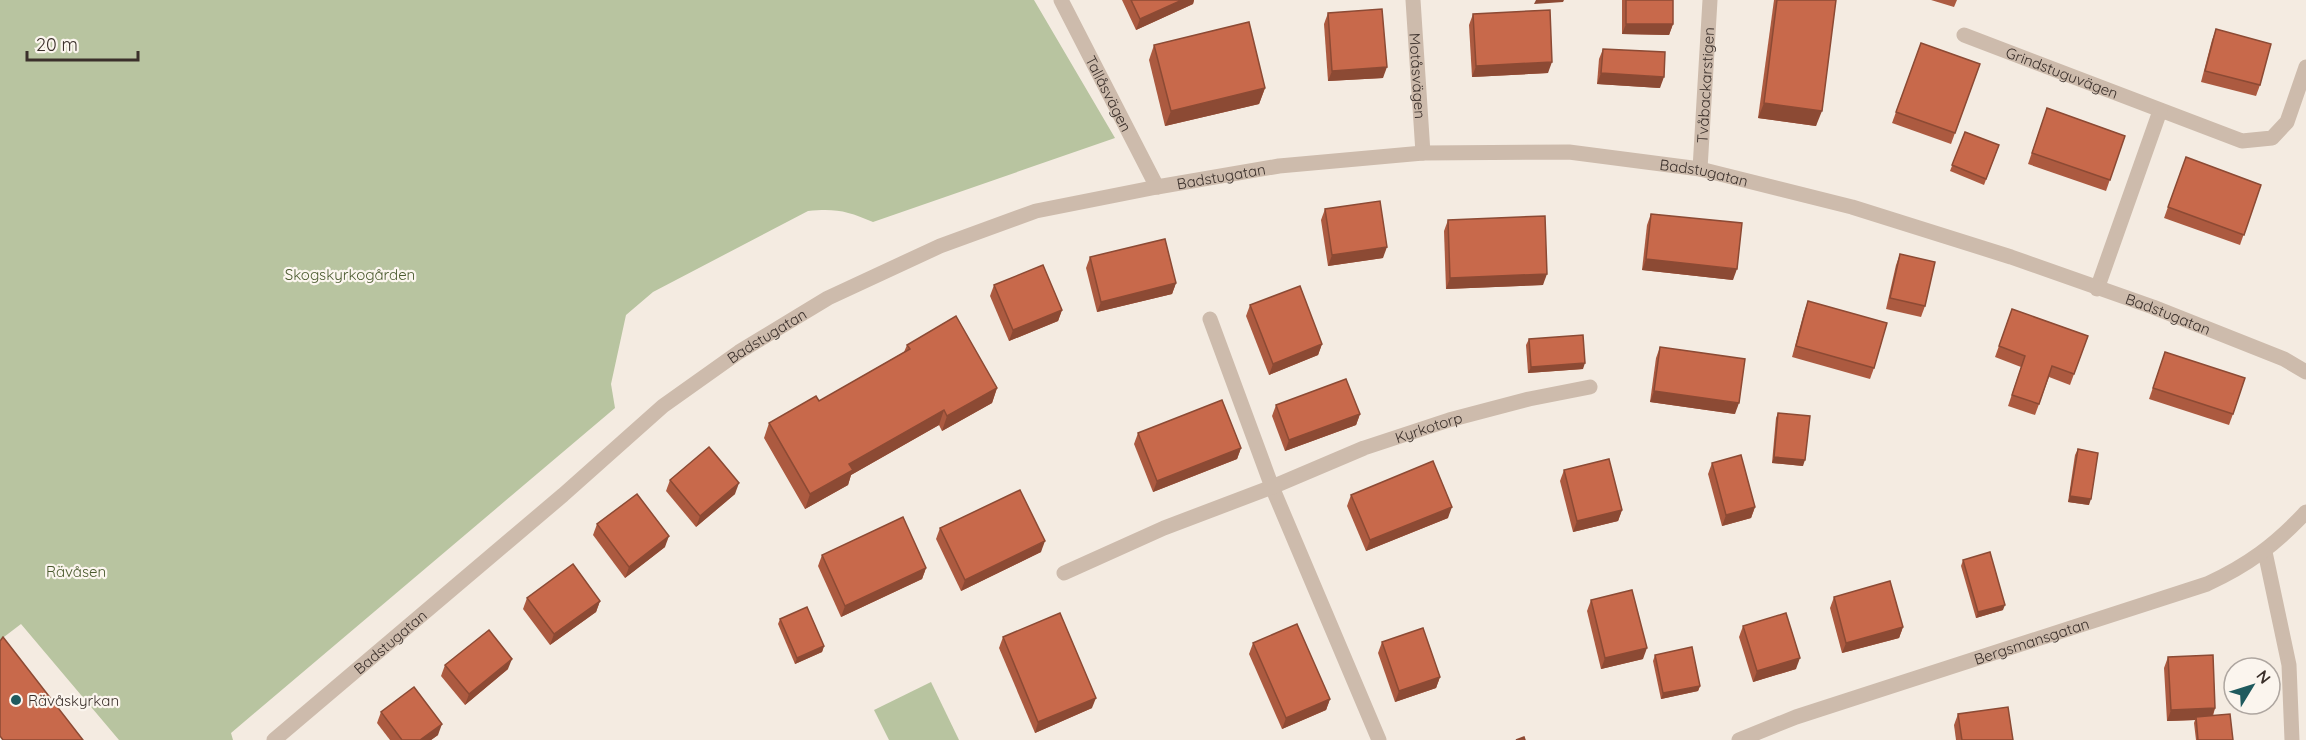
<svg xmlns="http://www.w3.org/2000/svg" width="2306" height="740" font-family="Quicksand,sans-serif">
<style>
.green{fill:#b8c4a0}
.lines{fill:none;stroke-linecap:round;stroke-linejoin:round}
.minor{stroke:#cdbbac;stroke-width:15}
.tertiary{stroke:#cdbbac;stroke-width:15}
.wall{fill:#ac5a40}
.shaded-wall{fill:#8c4a34}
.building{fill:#c8694b;stroke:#8c4a34;stroke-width:1.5}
.poi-dot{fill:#1f5a5e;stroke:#fbf5ee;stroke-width:2}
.labels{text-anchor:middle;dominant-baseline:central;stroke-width:4.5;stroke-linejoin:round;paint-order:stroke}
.street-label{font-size:15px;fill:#3b302b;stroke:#fbf5ee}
.park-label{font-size:15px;fill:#4a5a2e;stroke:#fbf5ee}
.poi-label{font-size:15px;fill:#3b302b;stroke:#fbf5ee;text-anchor:start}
</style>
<rect width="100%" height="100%" fill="#f4ebe1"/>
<g class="green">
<path d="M0 0H1034L1115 138 873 222C848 211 835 208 808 211L653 292 626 315 611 384 615 408 231 733 233 740H119L21 624 0 640Z"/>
<path d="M931 682 959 740H889L874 710Z"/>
</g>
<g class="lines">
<g class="minor">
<path id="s1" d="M1061 0 1157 187"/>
<path id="s2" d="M1413 0 1423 153"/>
<path id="s3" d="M1964 35 2242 141 2272 138 2287 122 2306 67"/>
<path id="s4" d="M1700 169 1710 0"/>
<path d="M2097 289 2160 111"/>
<path d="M1210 319 1272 487 1379 740"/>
<path d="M2265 552 2289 665 2292 740"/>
<path id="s5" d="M1064 573 1164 528 1272 487 1364 448 1449 420 1529 399 1590 387"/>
<path id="s6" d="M274 740 563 495 663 406 739 352 828 298 940 246 1036 211 1157 187 1279 166 1423 153 1569 152 1700 169 1852 207 2011 257 2153 307 2284 359 2306 372"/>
</g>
<path class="tertiary" id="s7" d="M1739 740 1796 717 2207 584C2248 565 2275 545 2306 512"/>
</g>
<g class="wall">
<path d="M1122 0H1194L1193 4 1136 30Z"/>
<path d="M1622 0H1673V24L1669 35 1622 34Z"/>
<path d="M1774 0H1836L1816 126 1758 118Z"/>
<path d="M1931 0H1957L1954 7Z"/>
<path d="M1328 13 1383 78 1328 81 1324 24Z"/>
<path d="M1473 14 1548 73 1472 77 1469 25Z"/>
<path d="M2216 29 2260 85 2256 96 2201 82 2212 40Z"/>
<path d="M1921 43 1980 64 1951 144 1892 123Z"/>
<path d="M1154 45 1265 88 1259 104 1165 126 1149 60Z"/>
<path d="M1603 49 1660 88 1597 84 1599 59Z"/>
<path d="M2047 108 2125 136 2106 191 2028 164Z"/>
<path d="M1965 132 1999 145 1984 185 1950 171Z"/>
<path d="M2186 157 2261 185 2240 245 2164 218Z"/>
<path d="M1325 209 1383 258 1328 266 1321 220Z"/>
<path d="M1651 214 1733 280 1642 270 1647 225Z"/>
<path d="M1448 220 1543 285 1446 289 1444 231Z"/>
<path d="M1900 254 1925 306 1921 317 1886 309 1896 265Z"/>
<path d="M1090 257 1176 283 1172 294 1097 312 1086 268Z"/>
<path d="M994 285 1062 310 1058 321 1009 341 990 296Z"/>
<path d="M1808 301 1874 368 1870 379 1792 357 1804 312Z"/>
<path d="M1250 305 1322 344 1318 355 1269 375 1246 316Z"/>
<path d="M2012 309 2088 336 2070 385 2049 377 2035 415 2008 406 2021 367 1995 357Z"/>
<path d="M1529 339 1583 369 1528 373 1526 345Z"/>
<path d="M907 345 997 388 992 403 942 431 939 425 851 475 848 485 805 509 764 438 769 423 819 401 904 352Z"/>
<path d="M1660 347 1735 414 1650 402 1656 358Z"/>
<path d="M2165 352 2233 414 2229 425 2149 399Z"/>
<path d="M1276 405 1360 414 1356 425 1285 451 1272 416Z"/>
<path d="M1778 413 1803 466 1772 463 1776 418Z"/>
<path d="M1138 433 1241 448 1237 459 1153 492 1134 444Z"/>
<path d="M2078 449 2089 505 2068 502 2075 455Z"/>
<path d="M1712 463 1755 507 1751 518 1722 526 1708 474Z"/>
<path d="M1564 470 1622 510 1618 521 1573 532 1560 481Z"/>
<path d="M670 480 735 494 696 527 666 491Z"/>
<path d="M1351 495 1448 518 1366 551 1347 506Z"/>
<path d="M597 524 665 547 625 578 593 535Z"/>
<path d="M940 528 1041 552 961 591 936 539Z"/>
<path d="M822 555 926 568 922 579 841 617 818 566Z"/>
<path d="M1963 560 2003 610 1976 618 1961 566Z"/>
<path d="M1834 597 1903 627 1899 638 1842 653 1830 608Z"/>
<path d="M527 598 600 601 596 612 550 645 523 609Z"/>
<path d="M1591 600 1643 659 1601 669 1587 611Z"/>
<path d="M780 619 824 646 822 652 795 664 778 624Z"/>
<path d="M1743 626 1796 669 1753 682 1739 637Z"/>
<path d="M1003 637 1092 708 1035 733 999 648Z"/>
<path d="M1382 642 1440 677 1436 688 1395 702 1378 653Z"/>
<path d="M1253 643 1330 699 1326 710 1282 729 1249 654Z"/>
<path d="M1655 655 1700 686 1698 691 1661 699 1653 661Z"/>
<path d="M2168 657 2215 708 2213 716 2233 740H2196L2194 723 2195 720 2167 721 2164 668Z"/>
<path d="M445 665 508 669 465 705 441 676Z"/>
<path d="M381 712 438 735 431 740H390L377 723Z"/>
<path d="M1958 714 2013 740H1956L1954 725Z"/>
</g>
<g class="shaded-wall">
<path d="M1182 0H1194L1193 4 1136 30 1140 19Z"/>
<path d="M1536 0H1564L1563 2 1534 4Z"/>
<path d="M1626 24H1673L1669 35 1622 34Z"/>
<path d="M1552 62 1548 73 1472 77 1476 66Z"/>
<path d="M1387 67 1383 78 1328 81 1332 71Z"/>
<path d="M1601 73 1664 77 1660 88 1597 84Z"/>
<path d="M1265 88 1259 104 1165 126 1171 111Z"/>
<path d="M1764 103 1822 111 1816 126 1758 118Z"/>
<path d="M1387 247 1383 258 1328 266 1332 255Z"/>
<path d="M1646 259 1737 269 1733 280 1642 270Z"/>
<path d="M1547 274 1543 285 1446 289 1450 278Z"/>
<path d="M1176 283 1172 294 1097 312 1101 302Z"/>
<path d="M1062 310 1058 321 1009 341 1013 330Z"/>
<path d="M1322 344 1318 355 1269 375 1273 364Z"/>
<path d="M1585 363 1583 369 1528 373 1531 367Z"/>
<path d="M997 388 992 403 942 431 947 416Z"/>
<path d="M1654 391 1739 403 1735 414 1650 402Z"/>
<path d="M944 410 939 425 851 475 848 485 805 509 810 494 849 464Z"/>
<path d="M1360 414 1356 425 1285 451 1289 440Z"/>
<path d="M1241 448 1237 459 1153 492 1157 481Z"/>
<path d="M1774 457 1805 460 1803 466 1772 463Z"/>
<path d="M739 483 735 494 696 527 700 516Z"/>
<path d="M2070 496 2091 499 2089 505 2068 502Z"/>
<path d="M1452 507 1448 518 1366 551 1370 540Z"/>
<path d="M1755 507 1751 518 1722 526 1726 515Z"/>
<path d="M1622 510 1618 521 1573 532 1577 521Z"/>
<path d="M669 536 665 547 625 578 629 567Z"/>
<path d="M1045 541 1041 552 961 591 965 580Z"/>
<path d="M926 568 922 579 841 617 845 606Z"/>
<path d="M600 601 596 612 550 645 554 634Z"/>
<path d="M2005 605 2003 610 1976 618 1978 612Z"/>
<path d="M1903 627 1899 638 1842 653 1846 643Z"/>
<path d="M824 646 822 652 795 664 797 658Z"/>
<path d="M1647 648 1643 659 1601 669 1605 658Z"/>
<path d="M1800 658 1796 669 1753 682 1757 671Z"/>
<path d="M512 659 508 669 465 705 469 694Z"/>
<path d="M1440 677 1436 688 1395 702 1399 691Z"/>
<path d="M1700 686 1698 691 1661 699 1663 693Z"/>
<path d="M1096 698 1092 708 1035 733 1038 722Z"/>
<path d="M1330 699 1326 710 1282 729 1286 718Z"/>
<path d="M2215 708 2211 719 2196 717 2195 720 2167 721 2171 710Z"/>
<path d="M442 724 438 735 431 740H420Z"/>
</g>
<g class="building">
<path d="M1131 0H1182L1140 19Z"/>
<rect x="1626" y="0" width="47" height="24"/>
<path d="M1777 0H1836L1822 111 1764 103Z"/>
<path d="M1382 9 1387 67 1332 71 1328 13Z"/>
<path d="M1550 10 1552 62 1476 66 1473 14Z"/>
<path d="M1249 22 1265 88 1171 111 1154 45Z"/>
<path d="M2216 29 2271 44 2260 85 2205 71Z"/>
<path d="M1921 43 1980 64 1955 133 1896 112Z"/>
<path d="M1603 49 1665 52 1664 77 1601 73Z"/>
<path d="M2047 108 2125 136 2110 180 2032 153Z"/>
<path d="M1965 132 1999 145 1986 179 1952 165Z"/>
<path d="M2186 157 2261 185 2244 235 2168 207Z"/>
<path d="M1380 201 1387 247 1332 255 1325 209Z"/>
<path d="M1651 214 1742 223 1737 269 1646 259Z"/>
<path d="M1545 216 1547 274 1450 278 1448 220Z"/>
<path d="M1165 239 1176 283 1101 302 1090 257Z"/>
<path d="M1900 254 1935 262 1925 306 1890 298Z"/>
<path d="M1043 265 1062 310 1013 330 994 285Z"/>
<path d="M1300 286 1322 344 1273 364 1250 305Z"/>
<path d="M1808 301 1887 323 1874 368 1796 346Z"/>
<path d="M2012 309 2088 336 2074 374 2052 366 2039 404 2012 395 2025 356 1999 346Z"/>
<path d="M956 316 997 388 947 416 944 410 849 464 853 470 810 494 769 423 816 396 819 401 910 349 907 345Z"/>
<path d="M1583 335 1585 363 1531 367 1529 339Z"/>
<path d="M1660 347 1745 359 1739 403 1654 391Z"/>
<path d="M2165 352 2245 378 2233 414 2153 388Z"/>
<path d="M1346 379 1360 414 1289 440 1276 405Z"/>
<path d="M1222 400 1241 448 1157 481 1138 433Z"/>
<path d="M1778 413 1810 416 1805 460 1774 457Z"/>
<path d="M709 447 739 483 700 516 670 480Z"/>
<path d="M2078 449 2098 453 2091 499 2070 496Z"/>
<path d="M1741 455 1755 507 1726 515 1712 463Z"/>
<path d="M1609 459 1622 510 1577 521 1564 470Z"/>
<path d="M1433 461 1452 507 1370 540 1351 495Z"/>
<path d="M1020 490 1045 541 965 580 940 528Z"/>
<path d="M637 494 669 536 629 567 597 524Z"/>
<path d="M903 517 926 568 845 606 822 555Z"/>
<path d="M1990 552 2005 605 1978 612 1963 560Z"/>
<path d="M573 564 600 601 554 634 527 598Z"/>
<path d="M1890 581 1903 627 1846 643 1834 597Z"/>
<path d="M1632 590 1647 648 1605 658 1591 600Z"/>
<path d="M807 607 824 646 797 658 780 619Z"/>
<path d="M1060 613 1096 698 1038 722 1003 637Z"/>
<path d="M1786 613 1800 658 1757 671 1743 626Z"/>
<path d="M1297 624 1330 699 1286 718 1253 643Z"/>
<path d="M1423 628 1440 677 1399 691 1382 642Z"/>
<path d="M489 630 512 659 469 694 445 665Z"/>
<path d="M3 637 83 740H3L0 736V641Z"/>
<path d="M1692 647 1700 686 1663 693 1655 655Z"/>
<path d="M2213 655 2215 708 2171 710 2168 657Z"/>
<path d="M414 687 442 724 420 740H402L381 712Z"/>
<path d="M2008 707 2013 740H1962L1958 714Z"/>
<path d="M2230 714 2233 740H2198L2196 717Z"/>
<path d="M1524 737 1525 740H1516Z"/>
</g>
<circle class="poi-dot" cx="16" cy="700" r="6"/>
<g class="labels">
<g class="street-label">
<text stroke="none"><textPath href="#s3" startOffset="105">Grindstuguvägen</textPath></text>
<text stroke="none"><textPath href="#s2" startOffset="76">Motåsvägen</textPath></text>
<text stroke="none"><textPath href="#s4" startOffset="84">Tvåbackarstigen</textPath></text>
<text stroke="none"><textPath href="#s1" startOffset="105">Tallåsvägen</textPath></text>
<text stroke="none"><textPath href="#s6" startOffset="1610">Badstugatan</textPath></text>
<text stroke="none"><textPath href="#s6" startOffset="1124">Badstugatan</textPath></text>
<text stroke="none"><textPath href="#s6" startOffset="2096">Badstugatan</textPath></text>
<text stroke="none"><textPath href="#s6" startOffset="638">Badstugatan</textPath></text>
<text stroke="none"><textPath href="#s5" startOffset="393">Kyrkotorp</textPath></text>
<text stroke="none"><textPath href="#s7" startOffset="309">Bergsmansgatan</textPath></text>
<text stroke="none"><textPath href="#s6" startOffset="152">Badstugatan</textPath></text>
</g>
<g class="park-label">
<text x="350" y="274">Skogskyrkogården</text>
<text x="76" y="571">Rävåsen</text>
</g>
<g class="poi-label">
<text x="28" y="700">Rävåskyrkan</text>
</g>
</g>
<g transform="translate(2252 686) rotate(52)"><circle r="28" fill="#fbf5ee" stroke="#aea6a0" stroke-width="1.5"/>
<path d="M0-4.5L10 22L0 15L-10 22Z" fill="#1f5a5e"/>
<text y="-9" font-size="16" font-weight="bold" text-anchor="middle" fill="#3b302b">N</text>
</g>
<path d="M27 51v9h111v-9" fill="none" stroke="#3b302b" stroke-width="3"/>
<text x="36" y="51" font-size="18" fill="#3b302b" stroke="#fbf5ee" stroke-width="4.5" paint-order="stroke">20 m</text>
</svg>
